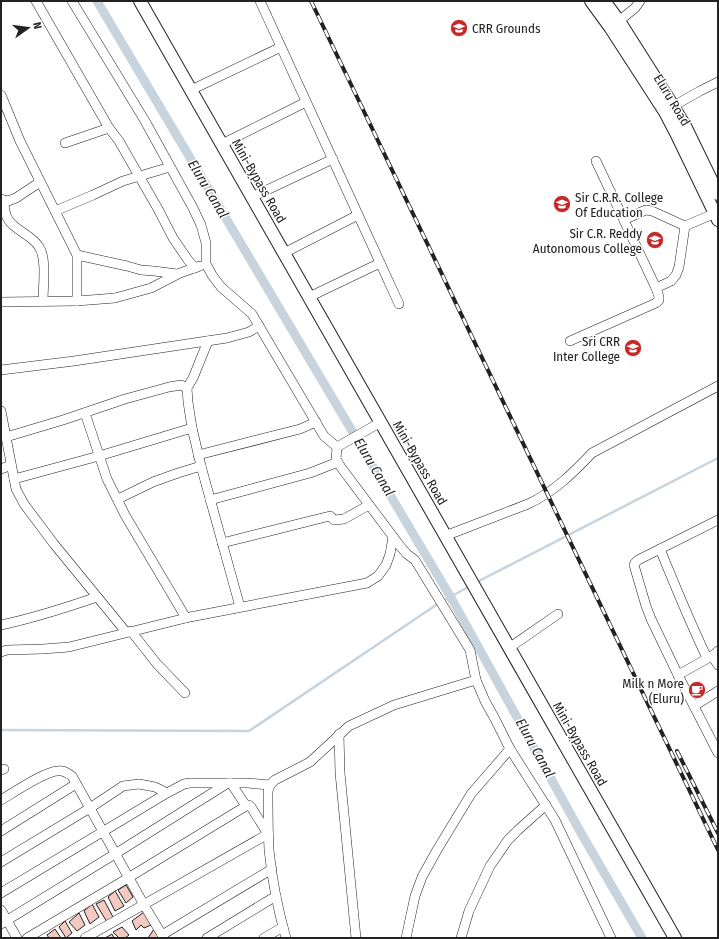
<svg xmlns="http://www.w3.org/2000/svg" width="719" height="939" font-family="'Fira Sans Condensed',sans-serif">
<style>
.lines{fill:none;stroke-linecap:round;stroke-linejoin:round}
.stream{stroke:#c7d3dd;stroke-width:2.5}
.canal{stroke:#c7d3dd;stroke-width:9}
.building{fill:#f3c9c0;stroke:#222}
.minor-casing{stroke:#222;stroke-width:10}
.major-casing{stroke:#222;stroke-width:14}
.minor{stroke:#fff;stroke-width:9}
.major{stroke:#fff;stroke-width:12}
.rail-casing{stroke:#222;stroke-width:4}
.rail{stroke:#fff;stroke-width:2.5;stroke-dasharray:8;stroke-linecap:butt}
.labels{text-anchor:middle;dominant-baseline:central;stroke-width:3;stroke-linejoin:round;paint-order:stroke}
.poi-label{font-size:13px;fill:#222;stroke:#fff;text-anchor:end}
.street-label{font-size:13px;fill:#222;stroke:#fff}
.water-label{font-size:14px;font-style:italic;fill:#222;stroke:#fff}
</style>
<rect width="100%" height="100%" fill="#fff"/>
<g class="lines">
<g class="stream">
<path d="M477 582 718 458"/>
<path d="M443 601 470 586"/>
<path d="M1 730 249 731 439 603"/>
</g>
<path class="canal" d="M97 1 450 596 581 833 642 938"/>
</g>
<g class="building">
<path d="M126 885 133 897 126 903 118 890Z"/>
<path d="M115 891 124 906 115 911 108 897Z"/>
<path d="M104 900 113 917 107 922 96 904Z"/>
<path d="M92 904 99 917 90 924 84 911Z"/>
<path d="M144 912 151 925 144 928 141 925 136 930 132 921Z"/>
<path d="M79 913 85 925 77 931 69 922Z"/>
<path d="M65 921 72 933 66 938 59 927Z"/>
<path d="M122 927 129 935 125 938H119L113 932Z"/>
<path d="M55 929 61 938H49L47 935Z"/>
<path d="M154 929 159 938H148Z"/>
<path d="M112 934 114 938H105Z"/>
</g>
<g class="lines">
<defs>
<g id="minor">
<path d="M36 1 109 128 119 141 158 209 173 238 188 260 195 268"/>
<path d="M72 1 145 121 193 208 201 225 206 243V264L212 275 221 287 252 314 324 436 337 447"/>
<path d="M260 1 399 304"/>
<path d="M615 24 635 8 640 1"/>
<path d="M191 90 281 47"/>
<path d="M1 95 20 141 77 255V301"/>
<path d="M668 109 700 91 718 82"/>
<path d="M65 143 109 128"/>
<path d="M222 144 306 102"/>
<path d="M252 197 333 159"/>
<path d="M1 199 2 200 8 201 16 198 40 182"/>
<path d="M4 200C4 222 12 225 28 236 32 239 37 243 39 247 47 258 43 287 43 301"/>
<path d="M55 211 93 195 123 181 170 167"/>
<path d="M624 220 641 212 646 210 652 211 685 226 679 267 676 275 671 281 656 288"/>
<path d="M685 226 718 212"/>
<path d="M284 253 358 215"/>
<path d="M77 255 127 266 141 270 154 271 177 274"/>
<path d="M309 297 380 263"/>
<path d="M1 302 77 301 115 298 151 288 180 273 200 266"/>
<path d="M208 341 193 378 187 388 188 402 192 428 201 466 240 607"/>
<path d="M570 341 656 303 659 300V297L656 288 596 161"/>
<path d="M1 370 74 361 227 338 249 332 259 326"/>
<path d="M1 411 16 489 24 504 54 544 126 632"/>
<path d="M85 413 107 479 125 515 186 618"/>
<path d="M6 437 63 420 125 399 169 387 181 385 187 388"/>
<path d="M337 447 336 460 343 470 400 546 407 554 415 560 470 650 476 680 485 701 495 719 510 749 555 820 611 938"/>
<path d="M337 447 381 422"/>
<path d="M198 455 300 429 316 422"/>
<path d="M1 469 11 465"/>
<path d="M14 479 99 456 192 428"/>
<path d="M118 499 153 482 178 473 201 466"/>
<path d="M210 500 310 473 338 462"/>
<path d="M718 520 638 560 635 563 634 565 646 606 651 619 679 677 718 753"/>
<path d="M445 536 528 504C554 492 573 473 592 453L718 386"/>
<path d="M222 543 330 516 334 520 344 519 369 505"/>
<path d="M660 549C675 586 690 622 707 658"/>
<path d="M1 625C34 618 65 608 97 597"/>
<path d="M131 631 157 664 185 693"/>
<path d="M509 648 558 614"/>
<path d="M1 652 7 650 43 649 69 647 190 617 367 583 378 576 386 565 390 554 393 537"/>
<path d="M712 656 718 665"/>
<path d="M678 675 712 656 718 651"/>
<path d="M694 706 718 691"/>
<path d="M339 734 340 773 356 938"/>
<path d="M1 770 4 769"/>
<path d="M231 783 246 806"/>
<path d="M1 800C13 793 45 771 58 771 64 770 67 773 72 776L144 905 164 938"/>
<path d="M1 831 76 784"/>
<path d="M1 862 90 808 123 786 139 784 155 787 167 793"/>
<path d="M1 893 167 793 184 784 190 783H247L270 785"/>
<path d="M1 910 17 938"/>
<path d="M1 924 115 854 228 783"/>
<path d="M162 935 272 869"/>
<path d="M27 938 128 878 246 806 249 805 251 807 268 834"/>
<path d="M85 938 268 834"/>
<path d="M207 938 276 896"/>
<path d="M264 938 283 927"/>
<path d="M286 938C278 910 272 879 269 850 268 830 268 811 268 791L270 785 275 780 310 762 349 726 394 705 476 680"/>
<path d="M406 938 415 896 422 877 437 850 471 794 510 749"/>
<path d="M461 938 469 911 490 866 508 840 518 830 546 805"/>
</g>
<g id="major">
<path d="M140 1 675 938"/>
<path d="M591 1 610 27 665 112 676 133 718 220"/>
<path d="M604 1 619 21 673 106 686 128 718 194"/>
</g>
</defs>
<use href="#minor" class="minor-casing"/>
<use href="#major" class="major-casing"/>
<use href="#minor" class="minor"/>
<use href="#major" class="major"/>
<defs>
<g id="rail">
<path d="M311 1 718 850"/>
<path d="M677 751 718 833"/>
</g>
</defs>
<use href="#rail" class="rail-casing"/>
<use href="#rail" class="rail"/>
</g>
<defs>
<symbol id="university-disc" viewBox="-11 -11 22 22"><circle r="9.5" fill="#c62828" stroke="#fff"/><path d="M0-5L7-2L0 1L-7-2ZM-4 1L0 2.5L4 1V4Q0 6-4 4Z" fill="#fff"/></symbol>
<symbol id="cafe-disc" viewBox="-11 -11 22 22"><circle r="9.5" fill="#c62828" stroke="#fff"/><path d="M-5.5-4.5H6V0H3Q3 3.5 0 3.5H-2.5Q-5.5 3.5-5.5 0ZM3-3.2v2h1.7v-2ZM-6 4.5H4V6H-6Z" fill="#fff"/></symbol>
</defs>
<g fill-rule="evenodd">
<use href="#university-disc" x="449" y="18" width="20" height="20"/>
<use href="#university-disc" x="552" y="194" width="20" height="20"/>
<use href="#university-disc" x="645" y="230" width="20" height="20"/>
<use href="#university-disc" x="623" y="338" width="20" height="20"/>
<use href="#cafe-disc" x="687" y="680" width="20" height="20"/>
</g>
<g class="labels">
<g class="poi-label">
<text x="472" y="28" text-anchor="start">CRR Grounds</text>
<text x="575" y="197" text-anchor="start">Sir C.R.R. College<tspan x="575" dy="15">Of Education</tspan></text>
<text x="642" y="233">Sir C.R. Reddy<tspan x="642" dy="15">Autonomous College</tspan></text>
<text x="620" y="341">Sri CRR<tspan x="620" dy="15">Inter College</tspan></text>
<text x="684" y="683">Milk n More<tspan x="684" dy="15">(Eluru)</tspan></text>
</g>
<g class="street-label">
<text transform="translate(672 100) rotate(59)">Eluru Road</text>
<text transform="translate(259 181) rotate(60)">Mini-Bypass Road</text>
<text transform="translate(420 463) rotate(60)">Mini-Bypass Road</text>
<text transform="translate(580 744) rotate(60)">Mini-Bypass Road</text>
</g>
<g class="water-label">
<text transform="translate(208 189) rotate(59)">Eluru Canal</text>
<text transform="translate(374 467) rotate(59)">Eluru Canal</text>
<text transform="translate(535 748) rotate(61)">Eluru Canal</text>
</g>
</g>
<rect width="719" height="939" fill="none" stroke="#222222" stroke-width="4"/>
<g transform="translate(28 28) rotate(76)" stroke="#ffffff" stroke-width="3" paint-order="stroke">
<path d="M0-3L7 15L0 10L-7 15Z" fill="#222222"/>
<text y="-6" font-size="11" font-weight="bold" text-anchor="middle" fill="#222222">N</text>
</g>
</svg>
